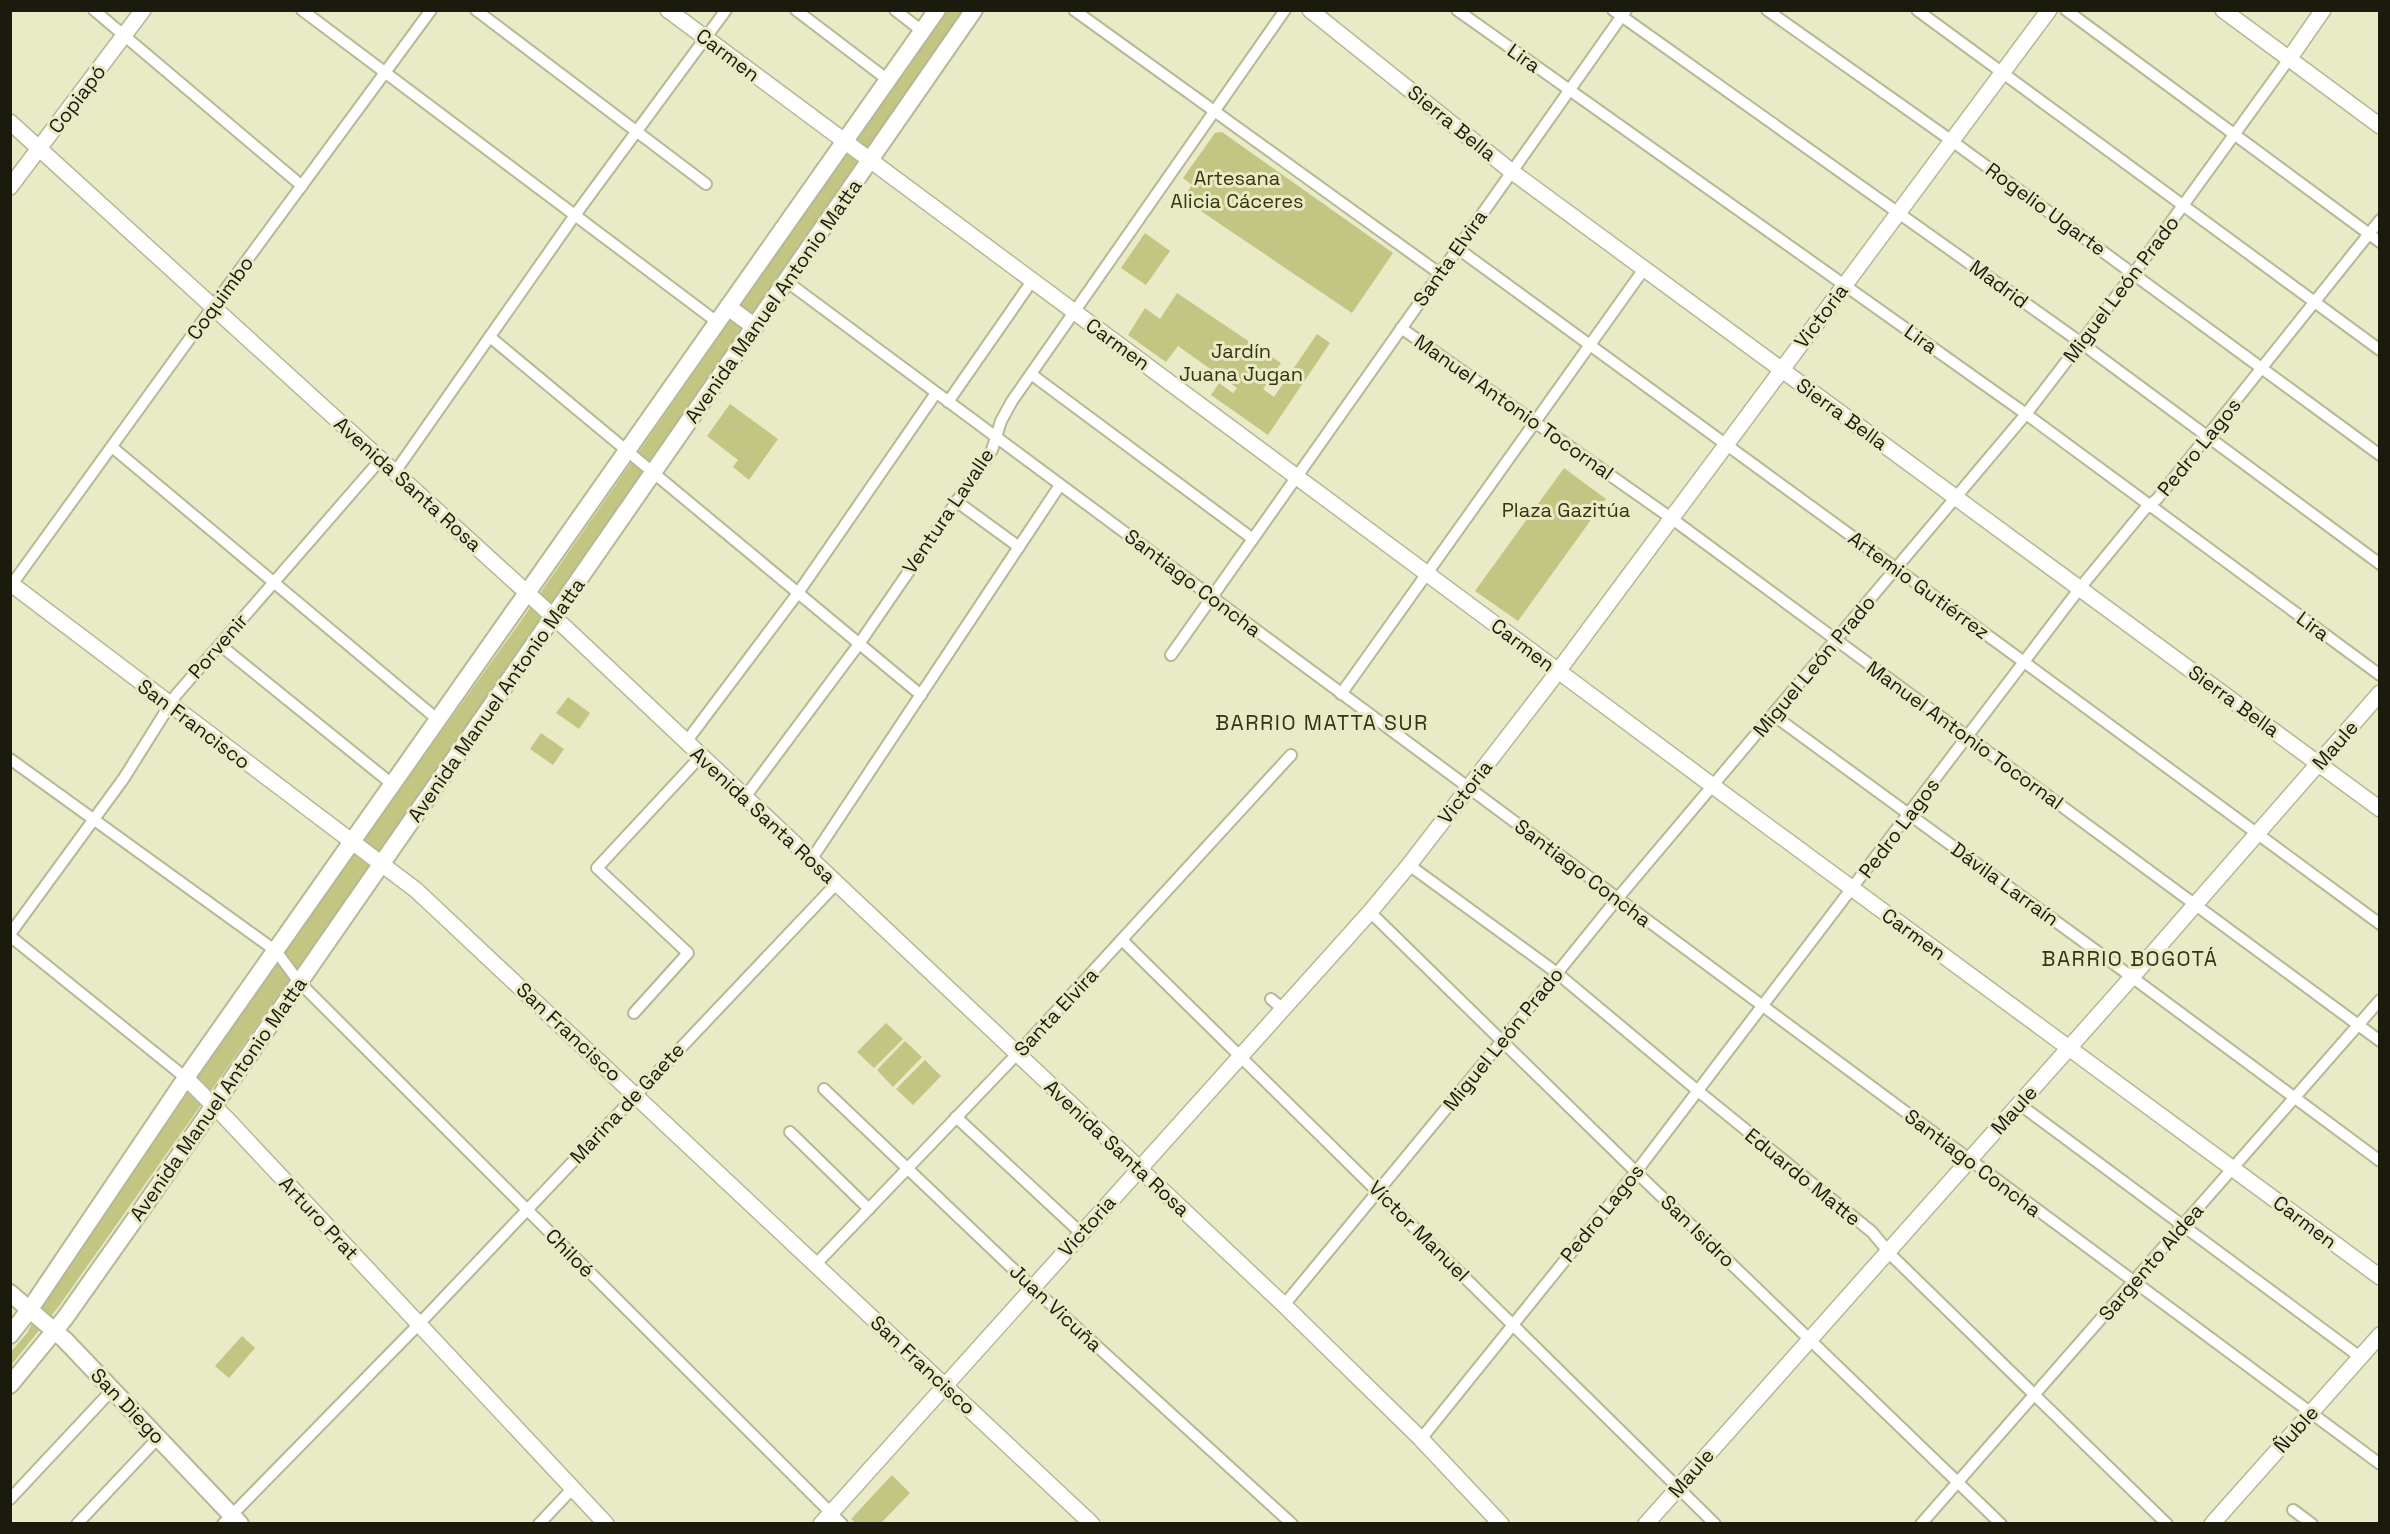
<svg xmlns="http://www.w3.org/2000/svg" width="2390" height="1534" font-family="'Space Grotesk',sans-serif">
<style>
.green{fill:#c3c582}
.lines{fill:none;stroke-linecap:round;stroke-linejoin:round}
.street-casing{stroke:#b6b895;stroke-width:14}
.secondary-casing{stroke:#b6b895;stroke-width:18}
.primary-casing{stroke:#b6b895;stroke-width:20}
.street{stroke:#fff;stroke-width:10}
.secondary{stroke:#fff;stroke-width:15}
.primary{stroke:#fff;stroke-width:16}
.labels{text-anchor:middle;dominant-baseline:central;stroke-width:6;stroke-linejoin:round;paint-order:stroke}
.street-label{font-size:20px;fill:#1a1a0d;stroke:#e9eac6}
.park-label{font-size:20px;fill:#36360c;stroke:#e9eac6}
.neighbourhood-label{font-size:21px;letter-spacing:1.5px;fill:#333315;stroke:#e9eac6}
</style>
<rect width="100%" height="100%" fill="#e9eac6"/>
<g class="green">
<path d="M946 11H965L534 633 59 1306 11 1365V1352L27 1333 48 1295 264 979 518 625Z"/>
<path d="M1222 132 1393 253 1352 313 1183 199 1192 185 1183 178 1215 133Z"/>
<path d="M1145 233 1170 251 1146 285 1121 268Z"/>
<path d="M1177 293 1281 363 1263 389 1274 397 1317 334 1330 343 1268 435 1211 395 1219 383 1233 393 1237 388 1178 346 1166 362 1128 335 1145 308 1160 319Z"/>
<path d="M730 404 778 439 749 480 733 467 738 460 707 436Z"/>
<path d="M1564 468 1606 499 1518 621 1475 591Z"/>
<path d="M568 697 590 713 579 729 556 713Z"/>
<path d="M541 733 564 749 553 765 530 749Z"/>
<path d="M886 1023 903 1039 874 1068 857 1052Z"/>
<path d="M905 1041 922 1057 893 1087 877 1070Z"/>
<path d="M925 1060 941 1076 913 1105 896 1089Z"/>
<path d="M242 1336 255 1348 229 1378 215 1366Z"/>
<path d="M892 1475 910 1493 881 1523H856L851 1519Z"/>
</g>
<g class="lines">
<defs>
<g id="street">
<path d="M94 10 302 186"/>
<path d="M302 10 717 322"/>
<path d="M476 10 706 184"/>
<path d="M796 10 888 80"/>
<path d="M895 10 922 31"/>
<path d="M1074 10 1439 273"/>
<path d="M1457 10 2026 414 2380 675"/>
<path d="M1613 10 2073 337 2380 564"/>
<path d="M1767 10 1952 141 2380 455"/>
<path d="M1917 10 2380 350"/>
<path d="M2066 10 2380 242"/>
<path d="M1457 248 2024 662 2380 924"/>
<path d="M786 281 2380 1464"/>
<path d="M1401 328 1671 518 2380 1041"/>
<path d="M490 337 921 695"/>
<path d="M1031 374 1253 539"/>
<path d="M948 402 1032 281"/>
<path d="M112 447 437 719"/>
<path d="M395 472 575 215 726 10"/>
<path d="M956 501 1019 547"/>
<path d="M10 587 222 294 431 10"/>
<path d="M220 645 392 784"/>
<path d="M1171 655 1626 10"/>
<path d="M1341 694 1644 269"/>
<path d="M1773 715 2121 969 2380 1161"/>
<path d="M686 742 798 593 936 393"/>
<path d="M10 759 276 951 299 982 842 1524"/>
<path d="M745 797 859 644 992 450 1001 421 1012 401 1285 10"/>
<path d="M811 860 1060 485"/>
<path d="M1409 865 1557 973 1698 1091 1872 1232 1892 1256 2167 1524"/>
<path d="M1370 912 1636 1172 2001 1524"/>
<path d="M10 934 124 778 176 695 381 459"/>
<path d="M10 936 186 1078"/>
<path d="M1122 940 1715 1524"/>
<path d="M1271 999 1283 1009"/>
<path d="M634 1013 688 953 597 868 701 756"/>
<path d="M824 1089 1032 1287 1292 1524"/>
<path d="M2019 1104 2360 1357"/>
<path d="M956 1117 1081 1233"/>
<path d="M790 1132 869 1209"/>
<path d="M816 1264 1017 1054 1291 755"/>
<path d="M1284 1305 1511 1030 1617 899 2026 414 2134 273 2289 59"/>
<path d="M1421 1439 1636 1172 2080 588 2144 510 2157 499 2380 220"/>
<path d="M10 1499 112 1390"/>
<path d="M2293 1510 2312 1524"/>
<path d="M77 1524 158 1438"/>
<path d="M223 1524 419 1324 837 883"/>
<path d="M539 1524 573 1488"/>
<path d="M1921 1524 2380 1000"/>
</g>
<g id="secondary">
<path d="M668 10 1713 786 2380 1277"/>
<path d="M1310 10 1511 171 2380 809"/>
<path d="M2223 10 2380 126"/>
<path d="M2289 59 2323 10"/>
<path d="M10 122 569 631 1284 1305 1421 1439 1501 1524"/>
<path d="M10 187 143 10"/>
<path d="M10 583 416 890 1092 1524"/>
<path d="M186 1078 226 1118 606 1524"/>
<path d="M821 1524 1370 912 1409 865 1547 686 2049 10"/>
<path d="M1646 1524 2132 977 2380 693"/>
<path d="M2212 1524 2380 1335"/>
</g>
<g id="primary">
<path d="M728 307 755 327"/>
<path d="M10 1293 65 1340 240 1524"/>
<path d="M10 1335 30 1309 192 1069 937 10"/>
<path d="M10 1385 65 1318 142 1209 974 10"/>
</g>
</defs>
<use href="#street" class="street-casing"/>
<use href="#secondary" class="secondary-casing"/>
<use href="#primary" class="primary-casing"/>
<use href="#street" class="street"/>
<use href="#secondary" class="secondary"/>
<use href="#primary" class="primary"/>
</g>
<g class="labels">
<g class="street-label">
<text transform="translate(728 55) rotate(37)">Carmen</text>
<text transform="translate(1524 58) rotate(35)">Lira</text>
<text transform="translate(77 99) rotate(-53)">Copiapó</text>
<text transform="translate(1452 123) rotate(39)">Sierra Bella</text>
<text transform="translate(2046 209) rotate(36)">Rogelio Ugarte</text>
<text transform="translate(1450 258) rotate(-55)">Santa Elvira</text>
<text transform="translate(1999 284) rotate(36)">Madrid</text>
<text transform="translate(2121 289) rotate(-53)">Miguel León Prado</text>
<text transform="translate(220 298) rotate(-54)">Coquimbo</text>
<text transform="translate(773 301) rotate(-55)">Avenida Manuel Antonio Matta</text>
<text transform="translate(1821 316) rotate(-53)">Victoria</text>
<text transform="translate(1921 339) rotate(35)">Lira</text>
<text transform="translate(1118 344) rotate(36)">Carmen</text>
<text transform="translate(1514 407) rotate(35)">Manuel Antonio Tocornal</text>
<text transform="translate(1842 414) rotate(36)">Sierra Bella</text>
<text transform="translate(2199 447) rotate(-51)">Pedro Lagos</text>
<text transform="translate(408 484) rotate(42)">Avenida Santa Rosa</text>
<text transform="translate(948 511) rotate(-56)">Ventura Lavalle</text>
<text transform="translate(1193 583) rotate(37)">Santiago Concha</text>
<text transform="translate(1919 585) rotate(36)">Artemio Gutiérrez</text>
<text transform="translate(2313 626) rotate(36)">Lira</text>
<text transform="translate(1523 645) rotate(37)">Carmen</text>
<text transform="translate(218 646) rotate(-49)">Porvenir</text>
<text transform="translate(1814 666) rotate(-50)">Miguel León Prado</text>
<text transform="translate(496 700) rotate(-55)">Avenida Manuel Antonio Matta</text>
<text transform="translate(2234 701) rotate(36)">Sierra Bella</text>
<text transform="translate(194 724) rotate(37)">San Francisco</text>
<text transform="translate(1965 735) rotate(36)">Manuel Antonio Tocornal</text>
<text transform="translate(2335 745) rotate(-49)">Maule</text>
<text transform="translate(1465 792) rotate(-52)">Victoria</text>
<text transform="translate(763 815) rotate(43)">Avenida Santa Rosa</text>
<text transform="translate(1899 828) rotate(-53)">Pedro Lagos</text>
<text transform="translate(1583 873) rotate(37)">Santiago Concha</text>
<text transform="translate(2005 884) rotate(36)">Dávila Larraín</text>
<text transform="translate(1914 934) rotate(36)">Carmen</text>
<text transform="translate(1056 1012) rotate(-47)">Santa Elvira</text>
<text transform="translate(569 1032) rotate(43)">San Francisco</text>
<text transform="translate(1503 1039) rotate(-51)">Miguel León Prado</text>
<text transform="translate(218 1099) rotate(-55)">Avenida Manuel Antonio Matta</text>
<text transform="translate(627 1103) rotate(-47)">Marina de Gaete</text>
<text transform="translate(2014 1110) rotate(-48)">Maule</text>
<text transform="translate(1117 1148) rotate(43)">Avenida Santa Rosa</text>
<text transform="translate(1973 1163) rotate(37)">Santiago Concha</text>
<text transform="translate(1803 1177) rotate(39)">Eduardo Matte</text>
<text transform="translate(1602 1213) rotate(-51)">Pedro Lagos</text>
<text transform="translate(319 1218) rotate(47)">Arturo Prat</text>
<text transform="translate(2305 1222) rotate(37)">Carmen</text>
<text transform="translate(1087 1226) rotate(-48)">Victoria</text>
<text transform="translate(1419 1231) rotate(45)">Víctor Manuel</text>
<text transform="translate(1698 1231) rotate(44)">San Isidro</text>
<text transform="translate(570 1253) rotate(45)">Chiloé</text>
<text transform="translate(2151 1262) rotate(-49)">Sargento Aldea</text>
<text transform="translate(1056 1308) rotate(43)">Juan Vicuña</text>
<text transform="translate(923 1365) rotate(43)">San Francisco</text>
<text transform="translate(128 1406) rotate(46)">San Diego</text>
<text transform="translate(2296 1429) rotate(-48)">Ñuble</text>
<text transform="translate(1691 1473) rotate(-49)">Maule</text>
</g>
<g class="park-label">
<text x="1237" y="178">Artesana<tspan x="1237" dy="23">Alicia Cáceres</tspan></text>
<text x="1241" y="351">Jardín<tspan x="1241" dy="23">Juana Jugan</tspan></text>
<text x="1566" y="510">Plaza Gazitúa</text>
</g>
<g class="neighbourhood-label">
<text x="1322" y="722">BARRIO MATTA SUR</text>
<text x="2130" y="958">BARRIO BOGOTÁ</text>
</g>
</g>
<rect width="2390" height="1534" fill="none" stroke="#1a1a0d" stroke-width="24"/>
</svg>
